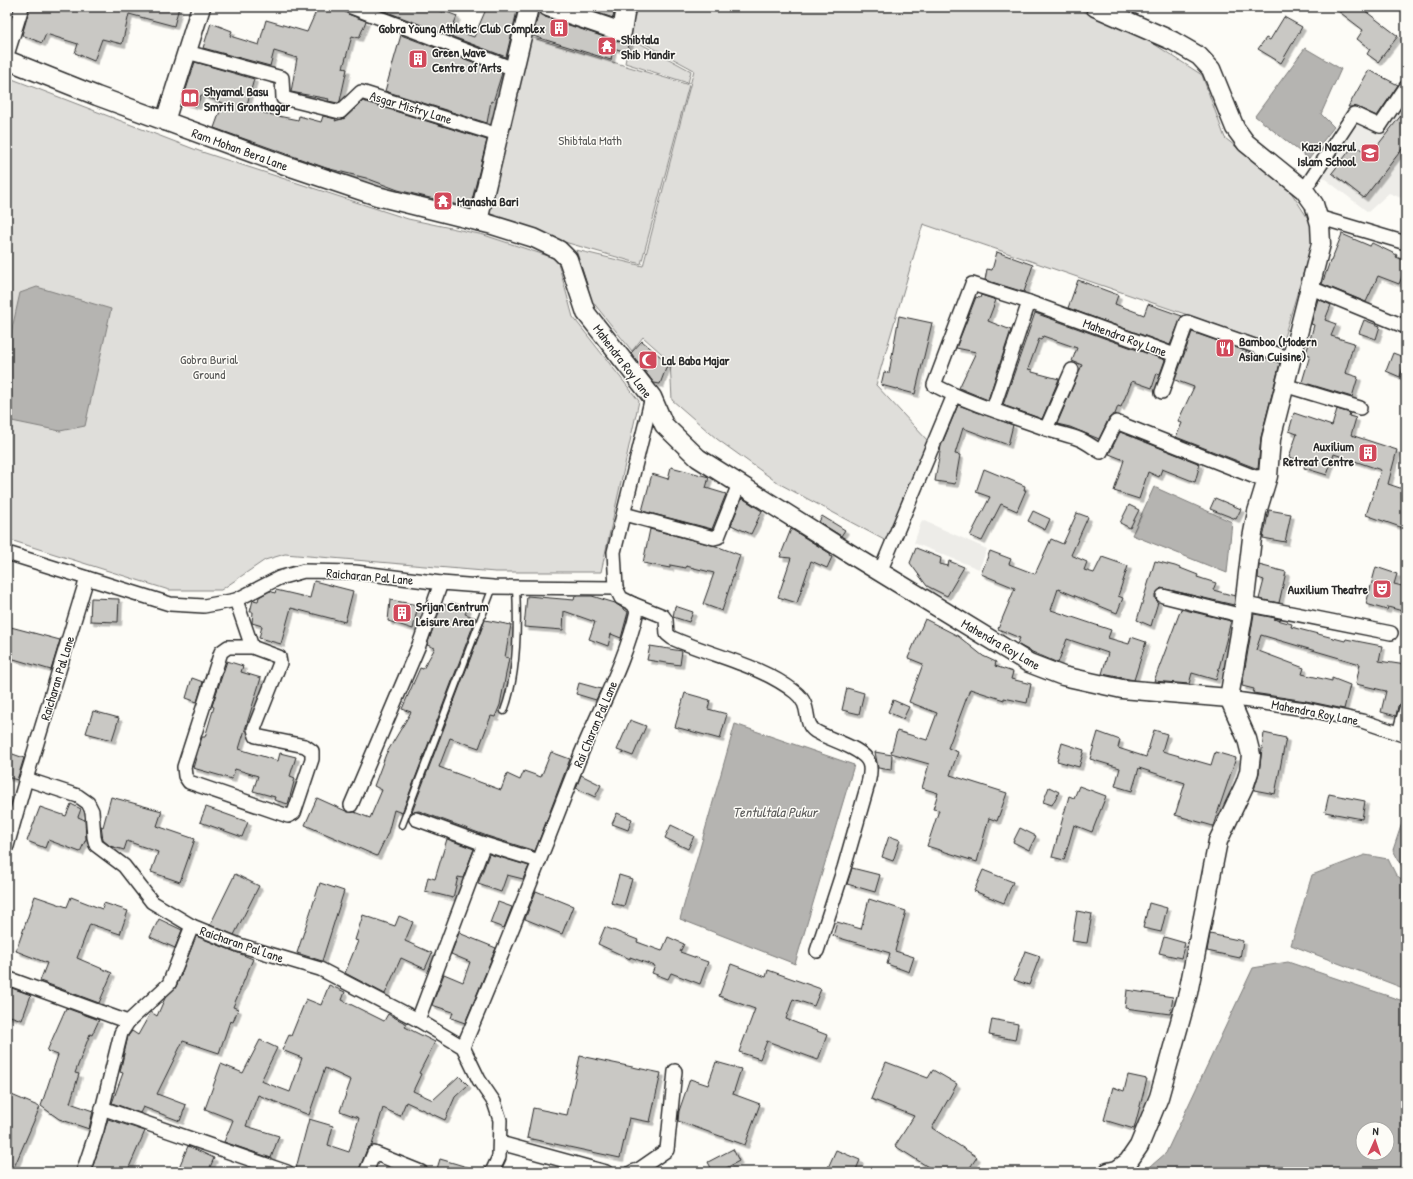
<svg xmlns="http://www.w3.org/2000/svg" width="1413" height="1179" font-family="'Patrick Hand',sans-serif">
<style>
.built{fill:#edece8}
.green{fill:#dfdeda;stroke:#858482}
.water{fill:#b5b4b1;stroke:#7e7d7b;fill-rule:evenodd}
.building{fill:#c9c8c4;stroke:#2b2b2b;filter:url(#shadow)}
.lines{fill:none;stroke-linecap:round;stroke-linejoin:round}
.lane-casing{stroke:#2b2b2b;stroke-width:9}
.street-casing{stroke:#2b2b2b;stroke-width:16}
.secondary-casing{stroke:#2b2b2b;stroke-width:21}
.lane{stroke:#fdfcf7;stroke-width:6}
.street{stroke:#fdfcf7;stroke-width:13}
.secondary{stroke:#fdfcf7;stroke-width:18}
.labels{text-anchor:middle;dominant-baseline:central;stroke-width:3;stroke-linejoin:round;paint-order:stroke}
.poi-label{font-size:13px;font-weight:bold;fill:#2b2b2b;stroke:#fdfcf7;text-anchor:start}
.street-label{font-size:13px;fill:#2b2b2b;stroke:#fdfcf7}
.park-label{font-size:13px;fill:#585857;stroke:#fdfcf7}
.water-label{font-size:14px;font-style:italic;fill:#5b5b5a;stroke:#fdfcf7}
</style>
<defs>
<filter id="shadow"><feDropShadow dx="3.5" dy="3.5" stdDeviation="0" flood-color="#0004"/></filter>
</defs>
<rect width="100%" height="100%" fill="#fdfcf7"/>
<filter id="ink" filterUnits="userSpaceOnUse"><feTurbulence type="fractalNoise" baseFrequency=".025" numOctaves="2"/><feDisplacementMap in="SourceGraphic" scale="8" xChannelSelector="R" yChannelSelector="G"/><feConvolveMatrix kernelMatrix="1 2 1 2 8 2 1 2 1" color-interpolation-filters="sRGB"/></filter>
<g filter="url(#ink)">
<g class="built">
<path d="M1406 93V200L1389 193 1368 212 1320 175 1355 121 1381 130Z"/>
<path d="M922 520 987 549 979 569 914 543Z"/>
</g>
<g class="green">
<path d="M636 7H1074L1151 42 1202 75 1225 138 1289 189 1316 231 1281 347 923 224 876 385 928 441 888 542 778 483 717 439 672 400 670 361 643 337 632 351 592 301 576 250 643 266 694 70 631 36Z"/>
<path d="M530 37 689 85 641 264 488 220Z"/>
<path d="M630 38 691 71 688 83 625 63Z"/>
<path d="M7 77 199 151 408 219 484 235 557 259 573 317 639 401 601 572H495L285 554 265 560 221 590H169L7 539Z"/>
</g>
<g class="water">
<path d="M1305 48 1341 69 1321 114 1334 127 1309 159 1255 116Z"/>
<path d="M37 287 111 309 85 426 60 431 7 420V351L20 293Z"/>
<path d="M1154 487 1232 522 1227 573 1132 535Z"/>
<path d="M735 724 854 765 795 964 680 919Z"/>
<path d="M1406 811V874L1393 850Z"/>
<path d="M1365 855 1388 859 1396 875 1406 882V982L1403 988 1291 945 1312 875Z"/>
<path d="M1288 962 1406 1002V1172H1144L1166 1153 1253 968ZM1363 1129H1387V1153H1363Z"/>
</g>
<g class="building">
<path d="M30 7H179L174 26 129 14 122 44 102 39 94 61 75 53 78 44 46 34 42 43 22 35Z"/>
<path d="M318 7H343L348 14 366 21 359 38 352 36 343 68 347 69 340 101 338 103 328 101 329 99 291 92 297 58 274 51 270 66 203 48 211 23 232 31 230 36 259 45 266 20 307 32Z"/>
<path d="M374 7H430L443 12 444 11 457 16 452 29 474 37 487 7H518L506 57Z"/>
<path d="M581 7H615L613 18Z"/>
<path d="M1333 7H1360L1398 36 1378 62 1367 54 1370 49 1357 39 1363 30Z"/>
<path d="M539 11 545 17 619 42 630 41 627 52 613 48 611 60 533 36Z"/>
<path d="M1284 17 1302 27 1281 63 1258 49 1266 38 1270 40Z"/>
<path d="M401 35 502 73 493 102 491 101 487 123 385 91Z"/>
<path d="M195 62 254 79 246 108 268 114 298 120 299 116 321 122 323 116 336 119 335 121 345 118 363 101 487 140 470 208 398 190 366 178 326 168 214 128 223 103 201 95 197 106 182 102Z"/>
<path d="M1369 70 1398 85 1377 116 1357 107H1348Z"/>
<path d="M1406 109V144L1364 198 1332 173 1354 145 1370 155Z"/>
<path d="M1342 234 1370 246 1372 243 1397 255 1396 257 1406 261V267L1399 284 1378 276 1366 302 1322 284 1330 261H1331Z"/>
<path d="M997 252 1033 265 1024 292 985 280 987 269 992 270Z"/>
<path d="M1078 280 1118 295 1115 304 1144 315 1148 304 1182 316 1170 345 1068 308Z"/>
<path d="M981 295 996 300 988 321 1011 330 988 400 959 388 976 352 956 348 976 297 980 298Z"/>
<path d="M1318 299 1331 305 1325 320 1336 324 1331 336 1354 343 1345 373 1358 377 1352 397 1302 382 1310 355 1306 354 1314 325 1311 324Z"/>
<path d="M1035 313 1165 360 1160 374 1157 373 1152 388 1132 381 1121 407 1118 406 1115 414 1109 418 1099 439 1070 427 1057 424 1082 365 1072 361 1077 348 1043 336 1041 340 1039 339 1028 369 1032 370V372L1059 379 1042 419 1003 405Z"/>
<path d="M899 316 932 323 915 394 881 385 884 372 889 373Z"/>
<path d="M1364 320 1380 326 1376 339 1359 333Z"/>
<path d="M1192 332 1280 363 1261 437 1258 469 1176 437 1182 423 1178 421 1194 387 1175 380Z"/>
<path d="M642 341 668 363 660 384 654 383 631 353Z"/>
<path d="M1393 353 1406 358 1400 377 1386 371Z"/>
<path d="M958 405 1013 425 1008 445 963 428 955 454 960 455 955 484 935 481 941 446Z"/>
<path d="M1337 409 1350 413 1349 416 1356 418 1351 435 1397 450 1388 484 1406 490V529L1366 515 1381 470 1334 454 1327 475 1304 468 1305 462 1289 457 1297 434 1289 431 1294 413 1332 426Z"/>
<path d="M1120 432 1200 464 1195 482 1162 469 1159 477 1148 472 1139 499 1114 491 1124 460 1109 454Z"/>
<path d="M671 467 709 477 706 488 726 494 712 529 642 511 652 474 668 479Z"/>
<path d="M984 469 1025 486 1024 490H1026L1017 511 1001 504 982 541 970 536 990 497 976 492Z"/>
<path d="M742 498 762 511 751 534 731 525Z"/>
<path d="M1215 498 1241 509 1236 519 1210 509Z"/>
<path d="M1129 505 1139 510 1130 528 1120 523Z"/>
<path d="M1269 510 1291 514 1285 542 1263 538Z"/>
<path d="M1033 511 1050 519 1045 530 1028 521Z"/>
<path d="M1077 513 1088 517 1071 555 1087 562 1084 570 1094 573 1102 557 1128 566 1118 596 1123 598 1117 613 1058 589 1051 610 1111 630 1108 638 1129 644 1131 637 1146 642 1134 680 1102 674 1108 653 1067 639 1058 663 1030 651 1017 644 1020 638 998 629 1015 588 981 574 990 551 1011 559 1009 564 1035 574 1051 539 1063 544Z"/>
<path d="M822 516 845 530 841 536 819 522Z"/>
<path d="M650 529 716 546 740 555 722 611 703 604 714 573 686 566V568L670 565V568L643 563Z"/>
<path d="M791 529 831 554 830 556 832 557 827 568 811 561 797 603 778 597 791 558 780 557Z"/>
<path d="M916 548 941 558 940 564 948 566 949 561 964 567 947 596 927 586 910 563Z"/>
<path d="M1155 561 1175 566 1198 575 1197 577 1216 583 1213 590 1235 596 1234 605 1161 588 1155 594V599L1158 602 1151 626 1137 620Z"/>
<path d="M1259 565 1286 572 1279 603 1259 599 1264 580 1258 578Z"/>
<path d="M1376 567 1397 574 1394 584 1406 587V612L1388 607 1387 610 1366 604Z"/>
<path d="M314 581 353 591 345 622 291 608 281 644 259 638 262 626 252 623 253 612H250L253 600 258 601 259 597 270 591 275 593 276 590 310 598Z"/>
<path d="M527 596 574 600 575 596H592L615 603 628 612 621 638 611 634 608 646 589 639 595 622 564 611 563 630 524 627Z"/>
<path d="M91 598 119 599 118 622 90 621Z"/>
<path d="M390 600 418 605 413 629 388 621Z"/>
<path d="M451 602 468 608 465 614 476 618 402 813 394 810 388 833 377 856 305 825 317 798 348 812H354L370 818 382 790 374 786 386 754 411 712 402 709 420 668 423 669 435 648 427 645 437 617 443 604 449 606Z"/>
<path d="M675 606 693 612 689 622 673 617Z"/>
<path d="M1181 609 1231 621 1216 680 1192 673 1189 684 1154 681Z"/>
<path d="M1254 614 1281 619H1274L1292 624 1291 627 1345 641 1346 639 1382 646 1379 661 1406 665V692L1404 701 1398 706 1396 716 1381 712 1386 691 1356 684 1360 664 1261 635 1256 650 1304 668 1302 674 1332 681V678L1350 685 1344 709 1306 701 1253 693 1254 689 1242 686Z"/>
<path d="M925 619 958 636 983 656 996 662 995 666 1013 672 1011 679 1031 684 1027 703 1004 698V700L970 689 948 748 958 752 950 775 1007 793 997 821 989 818 977 862 927 846 939 810 933 809 938 793 922 788 929 764 891 753 897 731 927 740 937 713 909 702 923 664 908 658Z"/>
<path d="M485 620 511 625 505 657 509 658 500 705 495 717 491 716 479 748 450 738 439 767 501 790 507 774 520 780 524 771 541 777 551 752 570 759 535 851 487 836 419 811 412 812Z"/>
<path d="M7 626 60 640 51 670 7 657Z"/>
<path d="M650 646 682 651 680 665 647 660Z"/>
<path d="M227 661 243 666 241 672 261 678 239 749 278 761 280 753 296 757 290 776 295 778 288 804 274 800 275 797 253 791 258 776 235 769 232 779 193 768 202 737H205L214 707 212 706Z"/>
<path d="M192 678 203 682 197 702 186 698Z"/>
<path d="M579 683 601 689 596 700 576 694Z"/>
<path d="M847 688 864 693 859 714 842 710Z"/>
<path d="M685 693 710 700 708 709 727 714 720 739 675 727Z"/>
<path d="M893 700 909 707 903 719 888 712Z"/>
<path d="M93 711 119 718 112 740 86 733Z"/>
<path d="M630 720 646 726 633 756 617 750Z"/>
<path d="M1154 730 1167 734 1162 751 1211 765 1215 752 1236 758 1213 826 1175 815 1185 783 1139 768 1132 791 1115 786 1120 768 1090 759 1098 732 1120 740 1118 748 1146 757Z"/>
<path d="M1264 733 1286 738 1275 794 1254 790 1259 773Z"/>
<path d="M1062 743 1084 750 1079 767 1057 761Z"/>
<path d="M7 752 24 758 17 780 7 777Z"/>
<path d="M875 752 892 755 891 770 878 768Z"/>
<path d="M581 775 601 785 595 797 576 788Z"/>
<path d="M1079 786 1106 796 1092 832 1074 825 1064 860 1052 857 1069 796 1074 798Z"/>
<path d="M1049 787 1059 792 1052 805 1043 802Z"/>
<path d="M1329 794 1365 801 1362 819 1325 812Z"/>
<path d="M111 797 162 811 157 826 195 839 180 882 151 872 158 852 127 841 124 850 110 846 103 840 101 826 103 827Z"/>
<path d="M71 804 81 809 78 817 85 820 86 839 80 852 48 840 45 848 27 841 40 807 66 816Z"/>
<path d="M206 807 248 822 242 837 200 822Z"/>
<path d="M617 813 632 819 628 830 612 824Z"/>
<path d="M671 825 694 836 688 849 665 838Z"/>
<path d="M1020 828 1036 836 1029 850 1013 842Z"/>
<path d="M889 836 900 840 893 861 882 857Z"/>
<path d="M447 839 474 849 463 878 458 877 453 898 425 891 428 877 435 879Z"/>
<path d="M489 854 529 866 523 879 507 875 501 892 478 884Z"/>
<path d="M852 868 880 875 875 892 847 884Z"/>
<path d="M983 870 1013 882 1004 903 974 891Z"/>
<path d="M235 874 259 886 234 935 210 925Z"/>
<path d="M619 875 632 879 624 906 611 903Z"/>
<path d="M320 883 344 891 322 961 297 953Z"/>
<path d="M536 891 573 906 562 934 525 919Z"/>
<path d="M35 896 67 907 71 897 102 909 104 903 128 911 120 934 90 924 77 958 112 973 99 1003 40 981 47 963 16 951Z"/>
<path d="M869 899 906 911 895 951 914 957 909 972 887 964 890 953 833 936 837 922 861 929Z"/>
<path d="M498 902 512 907 504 928 490 923Z"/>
<path d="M1149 903 1167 908 1161 932 1143 928Z"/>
<path d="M1077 911 1092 914 1087 943 1072 941Z"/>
<path d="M363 915 395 926 399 916 413 922 405 941 432 953 425 969 401 958 385 994 345 973 358 941 355 940Z"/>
<path d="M159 919 182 930 175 948 150 937Z"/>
<path d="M605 927 638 940 637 942 662 951 668 937 684 944 680 952 708 962 700 984 671 973 668 979 652 973 655 966 630 957V959L598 944Z"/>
<path d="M459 933 496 948 465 1023 451 1018 453 1012 432 1005 444 974 463 982 470 962 451 954Z"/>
<path d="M1210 934 1243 941 1240 958 1207 951Z"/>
<path d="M196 936 253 959 233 1007 238 1009 233 1022 230 1021 219 1053 183 1041 157 1094 186 1105 180 1121 143 1107 140 1113 112 1103 123 1073 120 1072 128 1036 132 1031 138 1035 151 1012 157 1016 165 998 176 987Z"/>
<path d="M1164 937 1185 943 1181 958 1159 953Z"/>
<path d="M1025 951 1040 956 1029 985 1014 980Z"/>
<path d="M731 964 766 977 768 970 821 989 814 1006 793 999 786 1019 827 1035 818 1060 767 1041 760 1059 739 1052 755 1009 719 996Z"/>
<path d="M329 985 345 992 342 1000 384 1021 388 1014 407 1024 405 1027 435 1042 419 1073 421 1074 413 1091 433 1100 459 1076 468 1085 455 1097 445 1120 406 1102 400 1116 383 1108 372 1145 367 1149 358 1172H295L309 1119 333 1126 328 1145 349 1152 359 1118 340 1111 351 1080 325 1068 309 1115 258 1095 246 1126 279 1136 271 1158 224 1142 233 1120 205 1109 221 1064 243 1073 260 1040 277 1048 261 1081 290 1092 302 1058 282 1050 289 1035 291 1036 306 999 321 1005Z"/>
<path d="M9 987 31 995 22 1020 7 1015Z"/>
<path d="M1127 990 1173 997 1170 1014 1125 1008Z"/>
<path d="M66 1008 99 1020 92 1035 90 1034 75 1073 79 1074 70 1103 93 1111 89 1129 59 1119 41 1106 58 1055 47 1051Z"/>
<path d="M992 1019 1018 1024 1015 1040 989 1035Z"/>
<path d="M580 1056 661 1073 650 1122 629 1118 620 1158 527 1138 533 1108 567 1115Z"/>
<path d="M716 1062 741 1069 733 1094 760 1104 745 1145 678 1121 679 1111 690 1079 708 1085Z"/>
<path d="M886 1062 928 1078 933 1070 957 1084 932 1128 977 1157 967 1172H936L895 1146 914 1116 871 1099Z"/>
<path d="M1128 1075 1147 1079 1134 1129 1104 1120 1113 1087 1124 1091Z"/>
<path d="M7 1093 40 1107 12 1172H7Z"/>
<path d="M108 1119 145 1131 127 1172H91Z"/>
<path d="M188 1146 214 1158 208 1172H177Z"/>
<path d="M733 1149 739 1161 719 1172H713L708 1162Z"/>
<path d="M836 1150 860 1160 855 1172H826Z"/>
<path d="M440 1159 474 1169 473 1172H436Z"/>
</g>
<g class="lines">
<defs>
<g id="lane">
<path d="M504 711C518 674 518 626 516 587"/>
<path d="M402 825 493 587"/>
</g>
<g id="street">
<path d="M351 7 514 69"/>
<path d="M187 52 282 78 283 98 340 112 361 92 498 135"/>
<path d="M7 55 22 7"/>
<path d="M1304 190 1354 114 1380 126 1406 87"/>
<path d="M1318 217 1406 243"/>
<path d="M1311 288 1406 327"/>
<path d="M1029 302 1175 355"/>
<path d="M1284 385 1360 408"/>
<path d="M1162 392 1187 322 1291 359"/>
<path d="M993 409 1029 302 972 284 934 385C970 404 1009 415 1047 429 1057 433 1069 435 1079 439 1087 442 1094 448 1101 452L1116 422 1255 477 1268 476"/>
<path d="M1046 429 1072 370"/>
<path d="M624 514 714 538 718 537 739 484"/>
<path d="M7 553 170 604 204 606 236 600 279 578 304 571 355 572 441 583 493 587 616 588"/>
<path d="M880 572 954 395"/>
<path d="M87 578 26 779 78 796 88 803 92 811 94 837 96 845 124 866 152 902 192 926 239 945 320 969 418 1020 463 1047 479 1080 494 1102 500 1120 499 1157 492 1172"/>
<path d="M1163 596 1243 616"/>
<path d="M236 600 252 647H228L221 652 184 767 185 776 189 782 288 816 294 813 312 759V751L305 746 256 736 254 729 280 663 279 657 252 647"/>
<path d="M633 604 663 616 666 620 667 634 672 638C712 656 759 664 795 692 813 706 802 722 815 731 829 740 864 748 869 763 872 770 869 778 868 784L844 868 817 951"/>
<path d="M1245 604 1391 633"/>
<path d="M1229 698 1305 709 1362 721 1406 736"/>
<path d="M1399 733 1406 709"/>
<path d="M351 805 419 645 441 583"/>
<path d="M416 819 484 844 539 861"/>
<path d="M7 846 26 779"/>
<path d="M7 978 128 1022"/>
<path d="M418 1020 484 844"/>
<path d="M463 1047C505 950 543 852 581 754 600 707 626 661 637 611L633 604 621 598 616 588 614 552 652 397"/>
<path d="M102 1108 287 1172"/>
<path d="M500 1143 606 1172"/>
<path d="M83 1172 97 1130 121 1033 128 1022 169 984 192 926"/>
<path d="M366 1172 374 1153 421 1172"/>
<path d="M632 1172 638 1170 667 1150 675 1071"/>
</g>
<g id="secondary">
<path d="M548 7 622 32 626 7"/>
<path d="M1095 7 1173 41 1199 56 1211 69 1235 128 1246 143 1304 190 1314 204 1320 224 1321 244 1271 439 1268 476 1257 512 1252 538 1243 616 1229 698"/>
<path d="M7 60 97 96 282 164 377 196 489 224 534 238 559 250 568 259 586 313 652 397 664 425 698 458 849 553 1029 663 1063 676 1122 689 1229 698"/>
<path d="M165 121 201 7"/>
<path d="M478 221 529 7"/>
<path d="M1108 1172 1117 1170 1128 1162 1139 1146 1159 1097 1188 993 1218 841 1245 784 1249 772 1251 755 1247 739 1229 698"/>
</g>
</defs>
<use href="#lane" class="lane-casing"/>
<use href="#street" class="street-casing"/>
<use href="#secondary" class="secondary-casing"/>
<use href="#lane" class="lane"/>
<use href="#street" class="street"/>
<use href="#secondary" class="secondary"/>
</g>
</g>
<defs>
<symbol id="building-square" viewBox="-11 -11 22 22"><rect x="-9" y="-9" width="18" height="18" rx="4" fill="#d1495b" stroke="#fdfcf7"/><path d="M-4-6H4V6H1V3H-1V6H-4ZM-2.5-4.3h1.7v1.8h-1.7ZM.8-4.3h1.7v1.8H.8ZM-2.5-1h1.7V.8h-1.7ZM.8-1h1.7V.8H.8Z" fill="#fff"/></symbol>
<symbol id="temple-square" viewBox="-11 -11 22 22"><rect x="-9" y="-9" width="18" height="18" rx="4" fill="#d1495b" stroke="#fdfcf7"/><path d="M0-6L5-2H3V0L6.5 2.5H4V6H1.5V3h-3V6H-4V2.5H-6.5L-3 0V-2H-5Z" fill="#fff"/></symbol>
<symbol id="library-square" viewBox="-11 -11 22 22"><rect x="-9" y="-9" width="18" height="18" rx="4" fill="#d1495b" stroke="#fdfcf7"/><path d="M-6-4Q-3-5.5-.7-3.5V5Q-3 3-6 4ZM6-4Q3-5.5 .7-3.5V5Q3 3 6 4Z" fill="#fff"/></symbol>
<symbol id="school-square" viewBox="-11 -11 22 22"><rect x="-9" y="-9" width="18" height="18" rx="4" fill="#d1495b" stroke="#fdfcf7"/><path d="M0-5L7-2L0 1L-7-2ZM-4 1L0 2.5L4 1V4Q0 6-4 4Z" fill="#fff"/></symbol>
<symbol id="restaurant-square" viewBox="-11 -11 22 22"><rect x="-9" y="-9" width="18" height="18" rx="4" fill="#d1495b" stroke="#fdfcf7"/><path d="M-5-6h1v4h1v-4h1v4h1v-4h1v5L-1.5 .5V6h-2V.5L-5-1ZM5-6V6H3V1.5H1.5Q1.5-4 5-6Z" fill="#fff"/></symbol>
<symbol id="mosque-square" viewBox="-11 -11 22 22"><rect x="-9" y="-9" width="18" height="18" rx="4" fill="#d1495b" stroke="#fdfcf7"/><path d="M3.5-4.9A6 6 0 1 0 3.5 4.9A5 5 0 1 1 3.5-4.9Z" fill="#fff"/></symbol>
<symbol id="theatre-square" viewBox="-11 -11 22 22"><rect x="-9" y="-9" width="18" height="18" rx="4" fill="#d1495b" stroke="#fdfcf7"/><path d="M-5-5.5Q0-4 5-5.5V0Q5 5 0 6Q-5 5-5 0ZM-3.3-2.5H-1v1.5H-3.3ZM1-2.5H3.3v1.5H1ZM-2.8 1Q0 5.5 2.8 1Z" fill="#fff"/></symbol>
</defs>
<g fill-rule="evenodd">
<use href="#building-square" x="548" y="17" width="22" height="22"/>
<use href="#temple-square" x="596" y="35" width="22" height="22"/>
<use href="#building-square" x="407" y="48" width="22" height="22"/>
<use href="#library-square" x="179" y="87" width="22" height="22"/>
<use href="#school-square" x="1359" y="142" width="22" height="22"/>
<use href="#temple-square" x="432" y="190" width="22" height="22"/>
<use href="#restaurant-square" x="1214" y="337" width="22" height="22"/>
<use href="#mosque-square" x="637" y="349" width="22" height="22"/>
<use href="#building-square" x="1357" y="442" width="22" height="22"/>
<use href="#theatre-square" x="1371" y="578" width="22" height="22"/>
<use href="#building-square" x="391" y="602" width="22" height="22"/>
</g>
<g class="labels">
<g class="poi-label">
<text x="545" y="28" text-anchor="end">Gobra Young Athletic Club Complex</text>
<text x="621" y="39">Shibtala<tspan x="621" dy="15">Shib Mandir</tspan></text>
<text x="432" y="52">Green Wave<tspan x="432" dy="15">Centre of Arts</tspan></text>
<text x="204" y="91">Shyamal Basu<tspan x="204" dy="15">Smriti Gronthagar</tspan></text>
<text x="1356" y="146" text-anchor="end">Kazi Nazrul<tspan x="1356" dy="15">Islam School</tspan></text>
<text x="457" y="201">Manasha Bari</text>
<text x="1239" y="341">Bamboo (Modern<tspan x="1239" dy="15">Asian Cuisine)</tspan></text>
<text x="662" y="360">Lal Baba Majar</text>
<text x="1354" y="446" text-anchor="end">Auxilium<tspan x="1354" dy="15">Retreat Centre</tspan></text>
<text x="1368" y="589" text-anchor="end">Auxilium Theatre</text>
<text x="416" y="606">Srijan Centrum<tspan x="416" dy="15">Leisure Area</tspan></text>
</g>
<g class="street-label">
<text transform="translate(411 107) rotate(17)">Asgar Mistry Lane</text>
<text transform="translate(240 149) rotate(20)">Ram Mohan Bera Lane</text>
<text transform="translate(1125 337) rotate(20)">Mahendra Roy Lane</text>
<text transform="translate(623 361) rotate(53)">Mahendra Roy Lane</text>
<text transform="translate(370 576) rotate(5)">Raicharan Pal Lane</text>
<text transform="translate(1001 644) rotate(30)">Mahendra Roy Lane</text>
<text transform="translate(57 678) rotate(-73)">Raicharan Pal Lane</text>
<text transform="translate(1315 712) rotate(11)">Mahendra Roy Lane</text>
<text transform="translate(595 724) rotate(-67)">Rai Charan Pal Lane</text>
<text transform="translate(242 944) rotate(19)">Raicharan Pal Lane</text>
</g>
<g class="park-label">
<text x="590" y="140">Shibtala Math</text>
<text x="209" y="359">Gobra Burial<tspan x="209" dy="15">Ground</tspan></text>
</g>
<g class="water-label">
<text x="775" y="811">Tentultala Pukur</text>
</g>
</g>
<rect width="1413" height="1179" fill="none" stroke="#fdfcf7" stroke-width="24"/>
<rect x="12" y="12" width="1389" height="1155" fill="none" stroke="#2b2b2b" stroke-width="1.5" filter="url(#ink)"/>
<g transform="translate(1375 1141) rotate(3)"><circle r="19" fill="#fdfcf7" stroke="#a9a8a5"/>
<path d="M0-3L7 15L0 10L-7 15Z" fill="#d1495b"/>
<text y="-6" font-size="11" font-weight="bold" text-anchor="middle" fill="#2b2b2b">N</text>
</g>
</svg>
